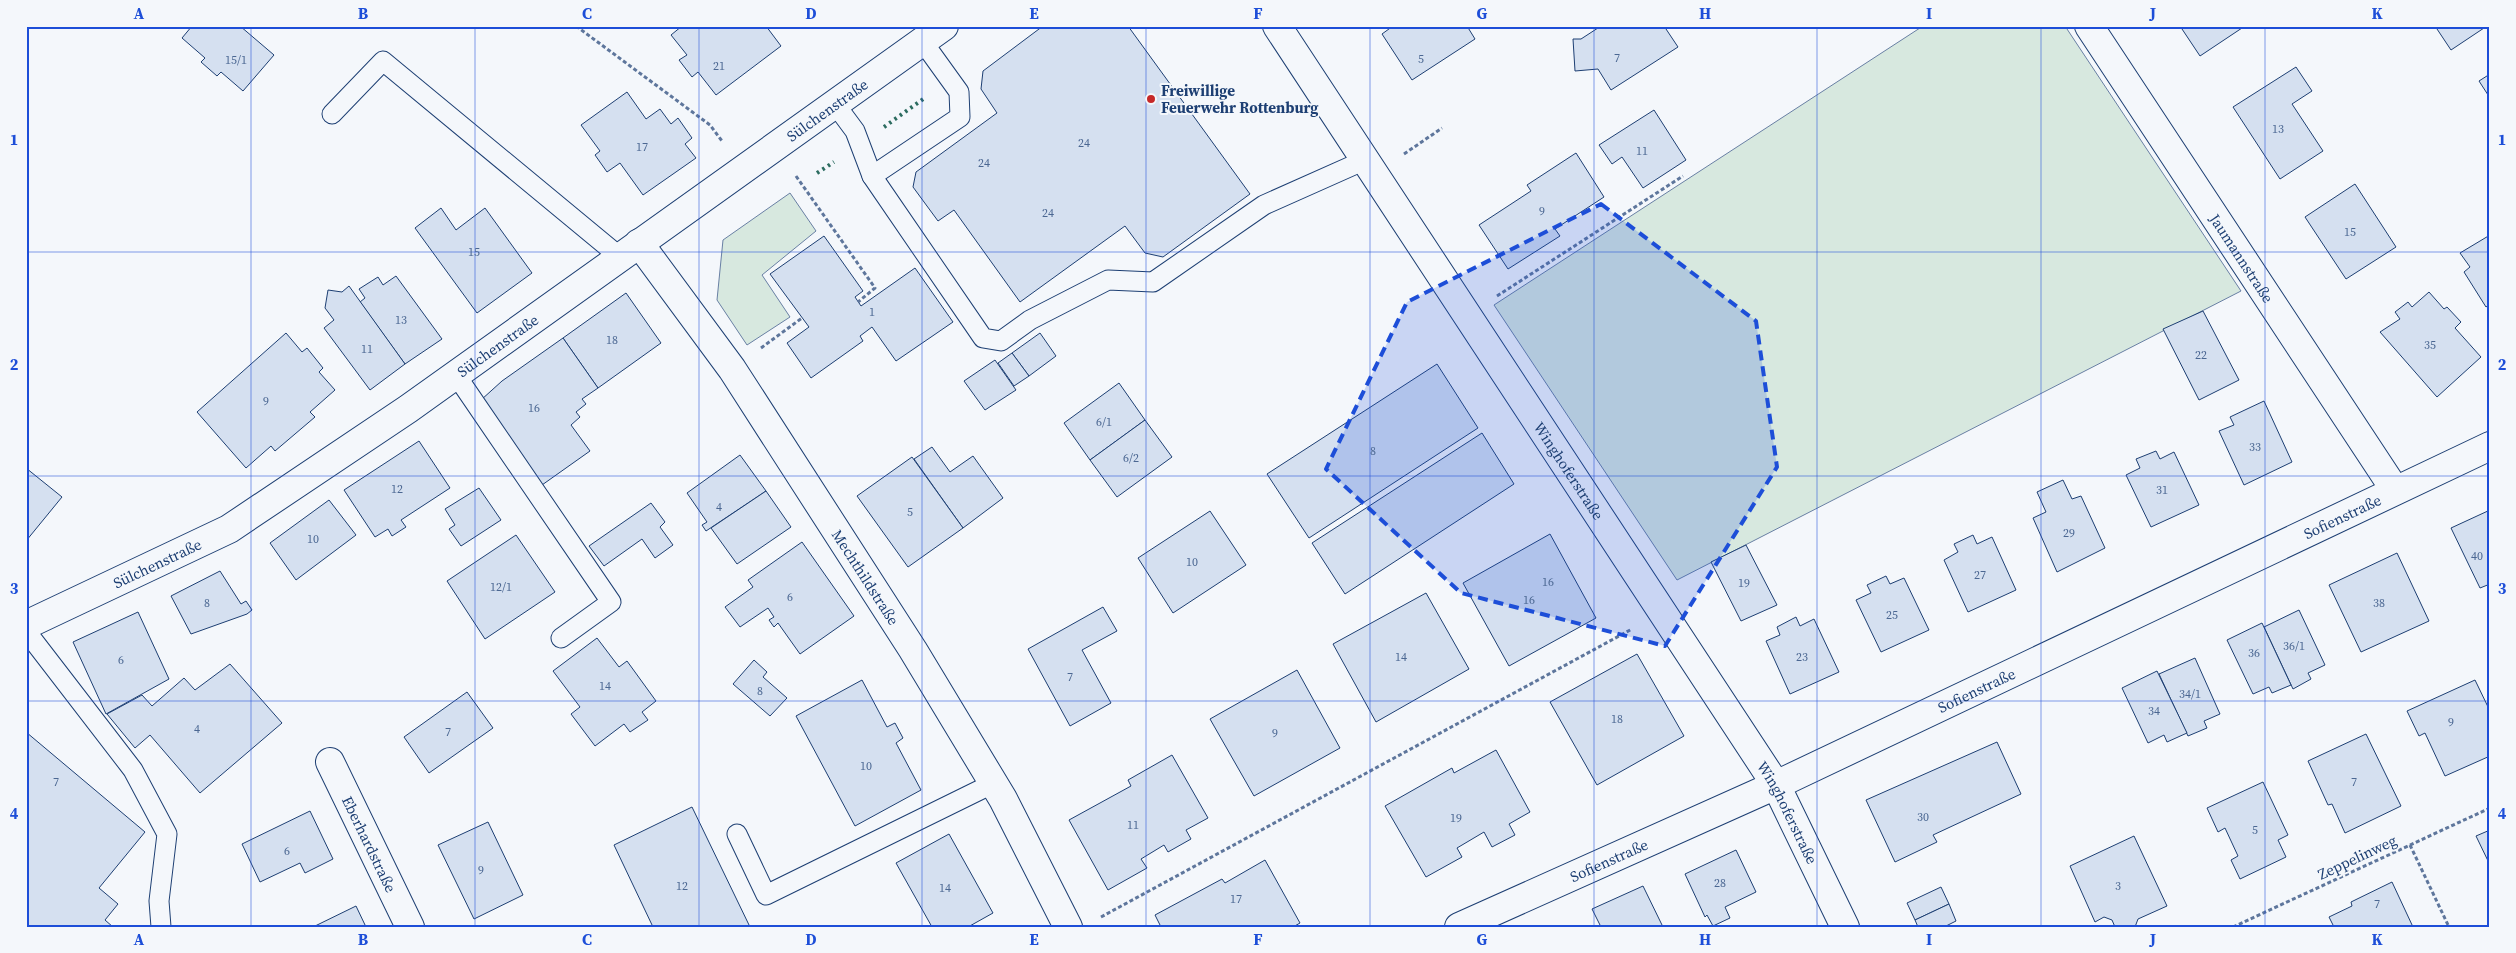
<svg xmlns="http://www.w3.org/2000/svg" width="2516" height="953" font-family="'Source Serif 4',serif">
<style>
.green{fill:#d7e8df;stroke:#687fa3}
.building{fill:#d5e0f0;stroke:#1d3f73}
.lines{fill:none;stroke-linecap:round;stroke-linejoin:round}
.service-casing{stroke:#1d3f73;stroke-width:21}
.minor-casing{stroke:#1d3f73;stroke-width:30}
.secondary-casing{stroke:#1d3f73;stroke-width:30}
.path{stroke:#5e769c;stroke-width:3;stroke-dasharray:4 2.5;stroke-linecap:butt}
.service{stroke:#f4f7fb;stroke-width:19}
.minor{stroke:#f4f7fb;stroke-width:28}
.secondary{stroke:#f4f7fb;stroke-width:28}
.hedge{stroke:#2c6c60;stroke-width:4;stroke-dasharray:2.5 4;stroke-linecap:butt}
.marked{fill:#1d4ed8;fill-opacity:0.2;stroke:#1d4ed8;stroke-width:4;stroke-dasharray:10 6;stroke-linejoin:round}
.grid{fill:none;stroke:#1d4ed8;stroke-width:1;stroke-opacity:0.55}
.poi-dot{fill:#c62828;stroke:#f4f7fb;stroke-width:2}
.labels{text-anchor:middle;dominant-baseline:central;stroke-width:4;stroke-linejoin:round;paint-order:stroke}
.number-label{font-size:12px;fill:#4b6792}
.poi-label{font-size:15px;font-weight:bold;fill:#1d3f73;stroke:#f4f7fb;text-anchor:start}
.street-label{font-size:15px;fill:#1d3f73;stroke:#f4f7fb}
.neatline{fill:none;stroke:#1d4ed8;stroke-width:2}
.grid-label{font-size:16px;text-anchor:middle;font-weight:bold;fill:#1d4ed8}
</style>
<rect width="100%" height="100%" fill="#f4f7fb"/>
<g class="green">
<path d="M1923 26H2065L2241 291 1677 580 1494 305Z"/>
<path d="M790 193 816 231 762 275 790 317 747 345 717 300 723 240Z"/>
</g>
<g class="building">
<path d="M192 26H240L274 55 243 91 221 72 217 76 201 62 205 58 182 38Z"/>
<path d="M682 26H766L781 46 716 95 698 72 692 77 679 60 687 55 671 35Z"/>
<path d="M1043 26H1128L1250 194 1163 257 1145 253 1125 226 1020 302 954 210 938 221 913 187 916 172 997 113 981 89 983 71Z"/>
<path d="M1393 26H1467L1475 39 1412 80 1382 34Z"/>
<path d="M1601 26H1664L1678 47 1611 90 1598 69 1575 71 1573 39H1581Z"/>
<path d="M2180 26H2245L2200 56Z"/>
<path d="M2435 26H2487L2451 50Z"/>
<path d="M2296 67 2312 91 2292 104 2323 151 2280 179 2233 107Z"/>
<path d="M2490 74V98L2479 81Z"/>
<path d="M627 92 646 119 660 109 671 124 678 118 692 138 685 144 696 158 643 195 620 163 607 172 595 155 600 151 581 125Z"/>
<path d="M1654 110 1686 160 1643 188 1622 157 1612 164 1599 145Z"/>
<path d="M1576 153 1604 197 1555 229 1560 236 1508 269 1479 225 1531 191 1527 185Z"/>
<path d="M2355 184 2396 247 2346 279 2305 217Z"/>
<path d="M441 208 456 230 485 208 532 273 477 313 415 228Z"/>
<path d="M2490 235V304L2486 307 2464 272 2470 267 2460 253Z"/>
<path d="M824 236 863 291 855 297 861 306 915 268 953 322 896 361 872 327 860 336 863 341 811 378 787 343 809 327 770 274Z"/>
<path d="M396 276 442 339 405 364 360 302 365 298 359 289 378 277 383 285Z"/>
<path d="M349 286 405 364 370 390 324 328 334 320 325 308 328 290 342 292Z"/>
<path d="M2429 292 2444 309 2447 307 2461 322 2455 328 2481 357 2437 397 2380 332 2400 319 2395 312 2408 302 2412 307Z"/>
<path d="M626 293 661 343 598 388 563 338Z"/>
<path d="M2203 311 2239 380 2199 400 2163 329Z"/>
<path d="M286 333 302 352 307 348 323 368 319 372 335 390 310 412 315 417 275 451 271 446 246 468 197 412Z"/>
<path d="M1040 333 1056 356 1029 376 1012 353Z"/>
<path d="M563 338 598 388 582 399 586 404 576 412 580 417 571 425 590 451 542 485 481 400 502 381Z"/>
<path d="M1012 353 1029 376 1014 386 998 363Z"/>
<path d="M995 360 1016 390 985 410 964 381Z"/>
<path d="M1437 364 1478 428 1309 538 1267 474Z"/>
<path d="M1119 383 1145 420 1090 460 1064 423Z"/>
<path d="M2264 401 2292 462 2244 485 2219 431 2234 425 2230 417Z"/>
<path d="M1145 420 1172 457 1117 497 1090 460Z"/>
<path d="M1482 433 1514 484 1345 594 1312 543Z"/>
<path d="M419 441 450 488 401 520 406 527 392 536 388 529 375 537 344 490Z"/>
<path d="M932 447 950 472 973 456 1003 498 963 528 914 459Z"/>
<path d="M2156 451 2160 459 2174 452 2199 505 2151 527 2126 475 2140 468 2136 459Z"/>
<path d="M740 455 766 491 706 531 702 525 707 522 687 493Z"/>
<path d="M912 457 963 528 908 567 857 496Z"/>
<path d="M26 468 62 497 26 541Z"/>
<path d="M2063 480 2072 499 2081 496 2105 548 2057 572 2033 518 2046 512 2037 492Z"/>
<path d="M479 488 501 520 461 546 449 529 455 525 445 509Z"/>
<path d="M766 491 791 527 737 564 711 528Z"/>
<path d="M329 500 356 535 296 580 270 543Z"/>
<path d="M651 503 665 522 660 527 673 545 655 558 642 539 604 566 589 546Z"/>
<path d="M2490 510V584L2480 588 2451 528Z"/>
<path d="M1210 511 1246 565 1173 613 1138 558Z"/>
<path d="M1550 534 1596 618 1509 666 1463 583Z"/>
<path d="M516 535 555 592 485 639 447 581Z"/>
<path d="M1973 535 1977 544 1992 537 2016 590 1968 612 1944 560 1958 552 1954 544Z"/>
<path d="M802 542 854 616 800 654 778 623 774 627 769 620 774 617 768 608 740 627 725 607 753 587 748 580Z"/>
<path d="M1746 545 1777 605 1741 621 1711 562Z"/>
<path d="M2397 553 2429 621 2361 652 2329 585Z"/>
<path d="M220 571 241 604 246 601 252 610 247 614 191 634 171 596Z"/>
<path d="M1886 576 1890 584 1904 578 1929 630 1881 652 1856 600 1871 593 1867 585Z"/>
<path d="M1426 593 1469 669 1376 722 1333 644Z"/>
<path d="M1103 607 1117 631 1082 650 1111 703 1070 726 1028 649Z"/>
<path d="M2299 610 2325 665 2308 673 2311 679 2293 689 2264 627Z"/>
<path d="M138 612 169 679 106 714 73 642Z"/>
<path d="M1796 617 1800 626 1814 619 1839 672 1790 694 1766 641 1780 635 1777 627Z"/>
<path d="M2262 623 2291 685 2272 693 2269 687 2253 694 2227 640Z"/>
<path d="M597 638 619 667 627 661 656 701 642 712 648 720 630 732 624 724 595 746 571 714 580 707 553 671Z"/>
<path d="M1637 654 1684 736 1597 785 1550 702Z"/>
<path d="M2195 658 2220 714 2204 721 2207 728 2188 736 2159 674Z"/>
<path d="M754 660 767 672 763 677 787 698 770 716 733 684Z"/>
<path d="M230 664 282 723 200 793 150 735 135 748 107 714 142 695 152 706 184 678 195 690Z"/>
<path d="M1297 670 1340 748 1254 796 1210 719Z"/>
<path d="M2157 671 2187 733 2167 742 2164 735 2148 743 2122 688Z"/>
<path d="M862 680 887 727 895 723 903 738 896 743 921 790 855 826 796 716Z"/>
<path d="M2475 680 2490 711V756L2445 776 2425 733 2419 736 2407 711Z"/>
<path d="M467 692 493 728 429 773 404 737Z"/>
<path d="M26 732 145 832 99 888 118 904 105 920 113 927H26Z"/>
<path d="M2366 734 2401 806 2345 833 2332 804 2328 805 2308 761Z"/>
<path d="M1997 742 2021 794 1933 835 1937 842 1895 862 1866 800Z"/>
<path d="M1496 750 1530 812 1509 824 1515 835 1492 847 1484 832 1457 848 1462 857 1426 877 1385 806 1452 768 1454 773Z"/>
<path d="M1172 755 1208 818 1186 830 1191 839 1168 852 1164 845 1141 859 1147 868 1108 890 1069 820 1131 786 1128 780Z"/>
<path d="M2263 782 2288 835 2278 840 2286 857 2240 879 2231 860 2238 856 2225 828 2218 832 2207 808Z"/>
<path d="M692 807 750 927H653L614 845Z"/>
<path d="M310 811 333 859 305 873 300 863 260 882 242 844Z"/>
<path d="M488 822 523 895 474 919 438 845Z"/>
<path d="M2490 830V865L2476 836Z"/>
<path d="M949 834 993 913 968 927H932L896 863Z"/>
<path d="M2134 836 2167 906 2138 919 2135 927H2115L2112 920 2104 917 2095 922 2070 866Z"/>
<path d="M1736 850 1756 892 1725 907 1730 918 1713 926 1707 915 1705 917 1685 874Z"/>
<path d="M1265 860 1300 923 1293 927H1161L1155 915 1222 879 1225 883Z"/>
<path d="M2392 882 2413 927H2334L2329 917 2352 906 2351 902Z"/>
<path d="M1643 886 1663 927H1601L1592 909Z"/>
<path d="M1941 887 1949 904 1915 920 1907 903Z"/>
<path d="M1949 904 1956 921 1944 927H1918L1915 920Z"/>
<path d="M356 906 366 927H313Z"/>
</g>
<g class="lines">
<defs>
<g id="service">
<path d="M835 104 855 131 872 176 983 338 1001 341 1030 320 1108 280 1153 282 1264 205 1365 160"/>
<path d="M332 114 383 61 620 257"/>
<path d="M872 176 960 117 959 92 923 42"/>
<path d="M456 375 611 602 561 638"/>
<path d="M26 631 133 770 167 834 159 901 161 927"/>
<path d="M737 834 766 895 994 783"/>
</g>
<g id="minor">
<path id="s1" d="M1277 26 1776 785 1845 927"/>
<path id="s2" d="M2089 26 2395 490"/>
<path id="s3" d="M639 243 732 369 913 650 1003 799 1068 927"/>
<path id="s4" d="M330 762 410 927"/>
<path id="s5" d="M1459 927 1776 785 2490 446"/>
</g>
<g id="secondary">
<path id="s6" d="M26 625 229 529 408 409 944 26"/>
</g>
</defs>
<use href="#service" class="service-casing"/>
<use href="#minor" class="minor-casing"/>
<use href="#secondary" class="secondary-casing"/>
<g class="path">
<path d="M576 26 710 125 722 141"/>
<path d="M1404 154 1442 128"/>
<path d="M796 176 875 288 858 302"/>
<path d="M1497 296 1683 176"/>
<path d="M761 348 802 318"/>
<path d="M2410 845 2449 927"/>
<path d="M1101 917 1632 629"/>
<path d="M2233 927 2490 808"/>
</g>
<use href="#service" class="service"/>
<use href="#minor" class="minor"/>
<use href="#secondary" class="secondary"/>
<g class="hedge">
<path d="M884 127 926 97"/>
<path d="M817 173 834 162"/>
</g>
</g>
<path class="marked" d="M1601 204 1756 321 1777 467 1665 646 1461 593 1326 469 1407 302Z"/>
<path class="grid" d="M251 26V927M475 26V927M699 26V927M922 26V927M1146 26V927M1370 26V927M1594 26V927M1817 26V927M2041 26V927M2265 26V927M26 252H2490M26 476H2490M26 701H2490"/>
<circle class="poi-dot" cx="1151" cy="99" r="5"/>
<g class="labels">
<g class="number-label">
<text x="1617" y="58">7</text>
<text x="1421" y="59">5</text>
<text x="236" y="60">15/1</text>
<text x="719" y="66">21</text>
<text x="2278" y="129">13</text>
<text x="1084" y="143">24</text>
<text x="642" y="147">17</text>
<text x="1642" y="151">11</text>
<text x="984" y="163">24</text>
<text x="1542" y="211">9</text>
<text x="1048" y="213">24</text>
<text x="2350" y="232">15</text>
<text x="474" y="252">15</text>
<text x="872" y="312">1</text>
<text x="401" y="320">13</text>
<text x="612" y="340">18</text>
<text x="2430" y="345">35</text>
<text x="367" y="349">11</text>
<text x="2201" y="355">22</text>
<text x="266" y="401">9</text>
<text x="534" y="408">16</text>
<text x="1104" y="422">6/1</text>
<text x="2255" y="447">33</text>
<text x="1373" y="451">8</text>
<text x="1131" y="458">6/2</text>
<text x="397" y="489">12</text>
<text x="2162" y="490">31</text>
<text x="719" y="507">4</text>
<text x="910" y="512">5</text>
<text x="2069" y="533">29</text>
<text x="313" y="539">10</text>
<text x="2477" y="556">40</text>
<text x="1192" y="562">10</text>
<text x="1980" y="575">27</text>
<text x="1548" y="582">16</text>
<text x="1744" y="583">19</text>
<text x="501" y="587">12/1</text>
<text x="790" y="597">6</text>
<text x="1529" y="600">16</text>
<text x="207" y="603">8</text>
<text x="2379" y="603">38</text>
<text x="1892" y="615">25</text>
<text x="2294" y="646">36/1</text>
<text x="2254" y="653">36</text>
<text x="1401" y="657">14</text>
<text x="1802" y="657">23</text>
<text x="121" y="660">6</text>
<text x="1070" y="677">7</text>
<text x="605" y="686">14</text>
<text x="760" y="691">8</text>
<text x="2190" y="694">34/1</text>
<text x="2154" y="711">34</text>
<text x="1617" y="719">18</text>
<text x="2451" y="722">9</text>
<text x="197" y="729">4</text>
<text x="448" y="732">7</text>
<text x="1275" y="733">9</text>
<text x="866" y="766">10</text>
<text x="56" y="782">7</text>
<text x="2354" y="782">7</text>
<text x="1923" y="817">30</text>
<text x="1456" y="818">19</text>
<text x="1133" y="825">11</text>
<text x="2255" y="830">5</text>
<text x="287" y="851">6</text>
<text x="481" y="870">9</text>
<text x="1720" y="883">28</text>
<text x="682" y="886">12</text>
<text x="2118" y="886">3</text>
<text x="945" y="888">14</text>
<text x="1236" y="899">17</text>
<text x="2377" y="904">7</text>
</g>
<g class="poi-label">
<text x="1161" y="90">Freiwillige<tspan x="1161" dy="17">Feuerwehr Rottenburg</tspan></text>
</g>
<g class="street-label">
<text stroke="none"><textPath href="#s6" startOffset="955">Sülchenstraße</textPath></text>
<text stroke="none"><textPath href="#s2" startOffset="278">Jaumannstraße</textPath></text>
<text stroke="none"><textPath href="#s6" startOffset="550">Sülchenstraße</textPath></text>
<text stroke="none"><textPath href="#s1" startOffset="532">Winghoferstraße</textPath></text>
<text stroke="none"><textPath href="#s5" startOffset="974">Sofienstraße</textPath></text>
<text stroke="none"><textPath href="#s6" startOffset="145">Sülchenstraße</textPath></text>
<text stroke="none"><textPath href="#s3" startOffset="404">Mechthildstraße</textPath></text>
<text stroke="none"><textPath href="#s5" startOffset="569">Sofienstraße</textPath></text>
<text stroke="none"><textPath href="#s1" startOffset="938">Winghoferstraße</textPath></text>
<text stroke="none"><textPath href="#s4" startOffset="91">Eberhardstraße</textPath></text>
<text transform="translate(2357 857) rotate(-25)">Zeppelinweg</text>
<text stroke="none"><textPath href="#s5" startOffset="164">Sofienstraße</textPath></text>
</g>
</g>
<rect width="2516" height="953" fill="none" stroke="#f4f7fb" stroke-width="55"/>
<rect x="28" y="28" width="2460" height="898" class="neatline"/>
<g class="grid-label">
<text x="139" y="19">A</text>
<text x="363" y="19">B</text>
<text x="587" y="19">C</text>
<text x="811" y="19">D</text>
<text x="1034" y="19">E</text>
<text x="1258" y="19">F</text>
<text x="1482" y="19">G</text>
<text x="1705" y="19">H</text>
<text x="1929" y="19">I</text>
<text x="2153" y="19">J</text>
<text x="2377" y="19">K</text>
<text x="14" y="145">1</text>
<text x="2502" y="145">1</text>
<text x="14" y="370">2</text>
<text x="2502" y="370">2</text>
<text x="14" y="594">3</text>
<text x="2502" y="594">3</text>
<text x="14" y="819">4</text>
<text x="2502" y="819">4</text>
<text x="139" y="945">A</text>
<text x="363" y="945">B</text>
<text x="587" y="945">C</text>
<text x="811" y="945">D</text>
<text x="1034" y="945">E</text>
<text x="1258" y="945">F</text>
<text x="1482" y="945">G</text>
<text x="1705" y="945">H</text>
<text x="1929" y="945">I</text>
<text x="2153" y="945">J</text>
<text x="2377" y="945">K</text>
</g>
</svg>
